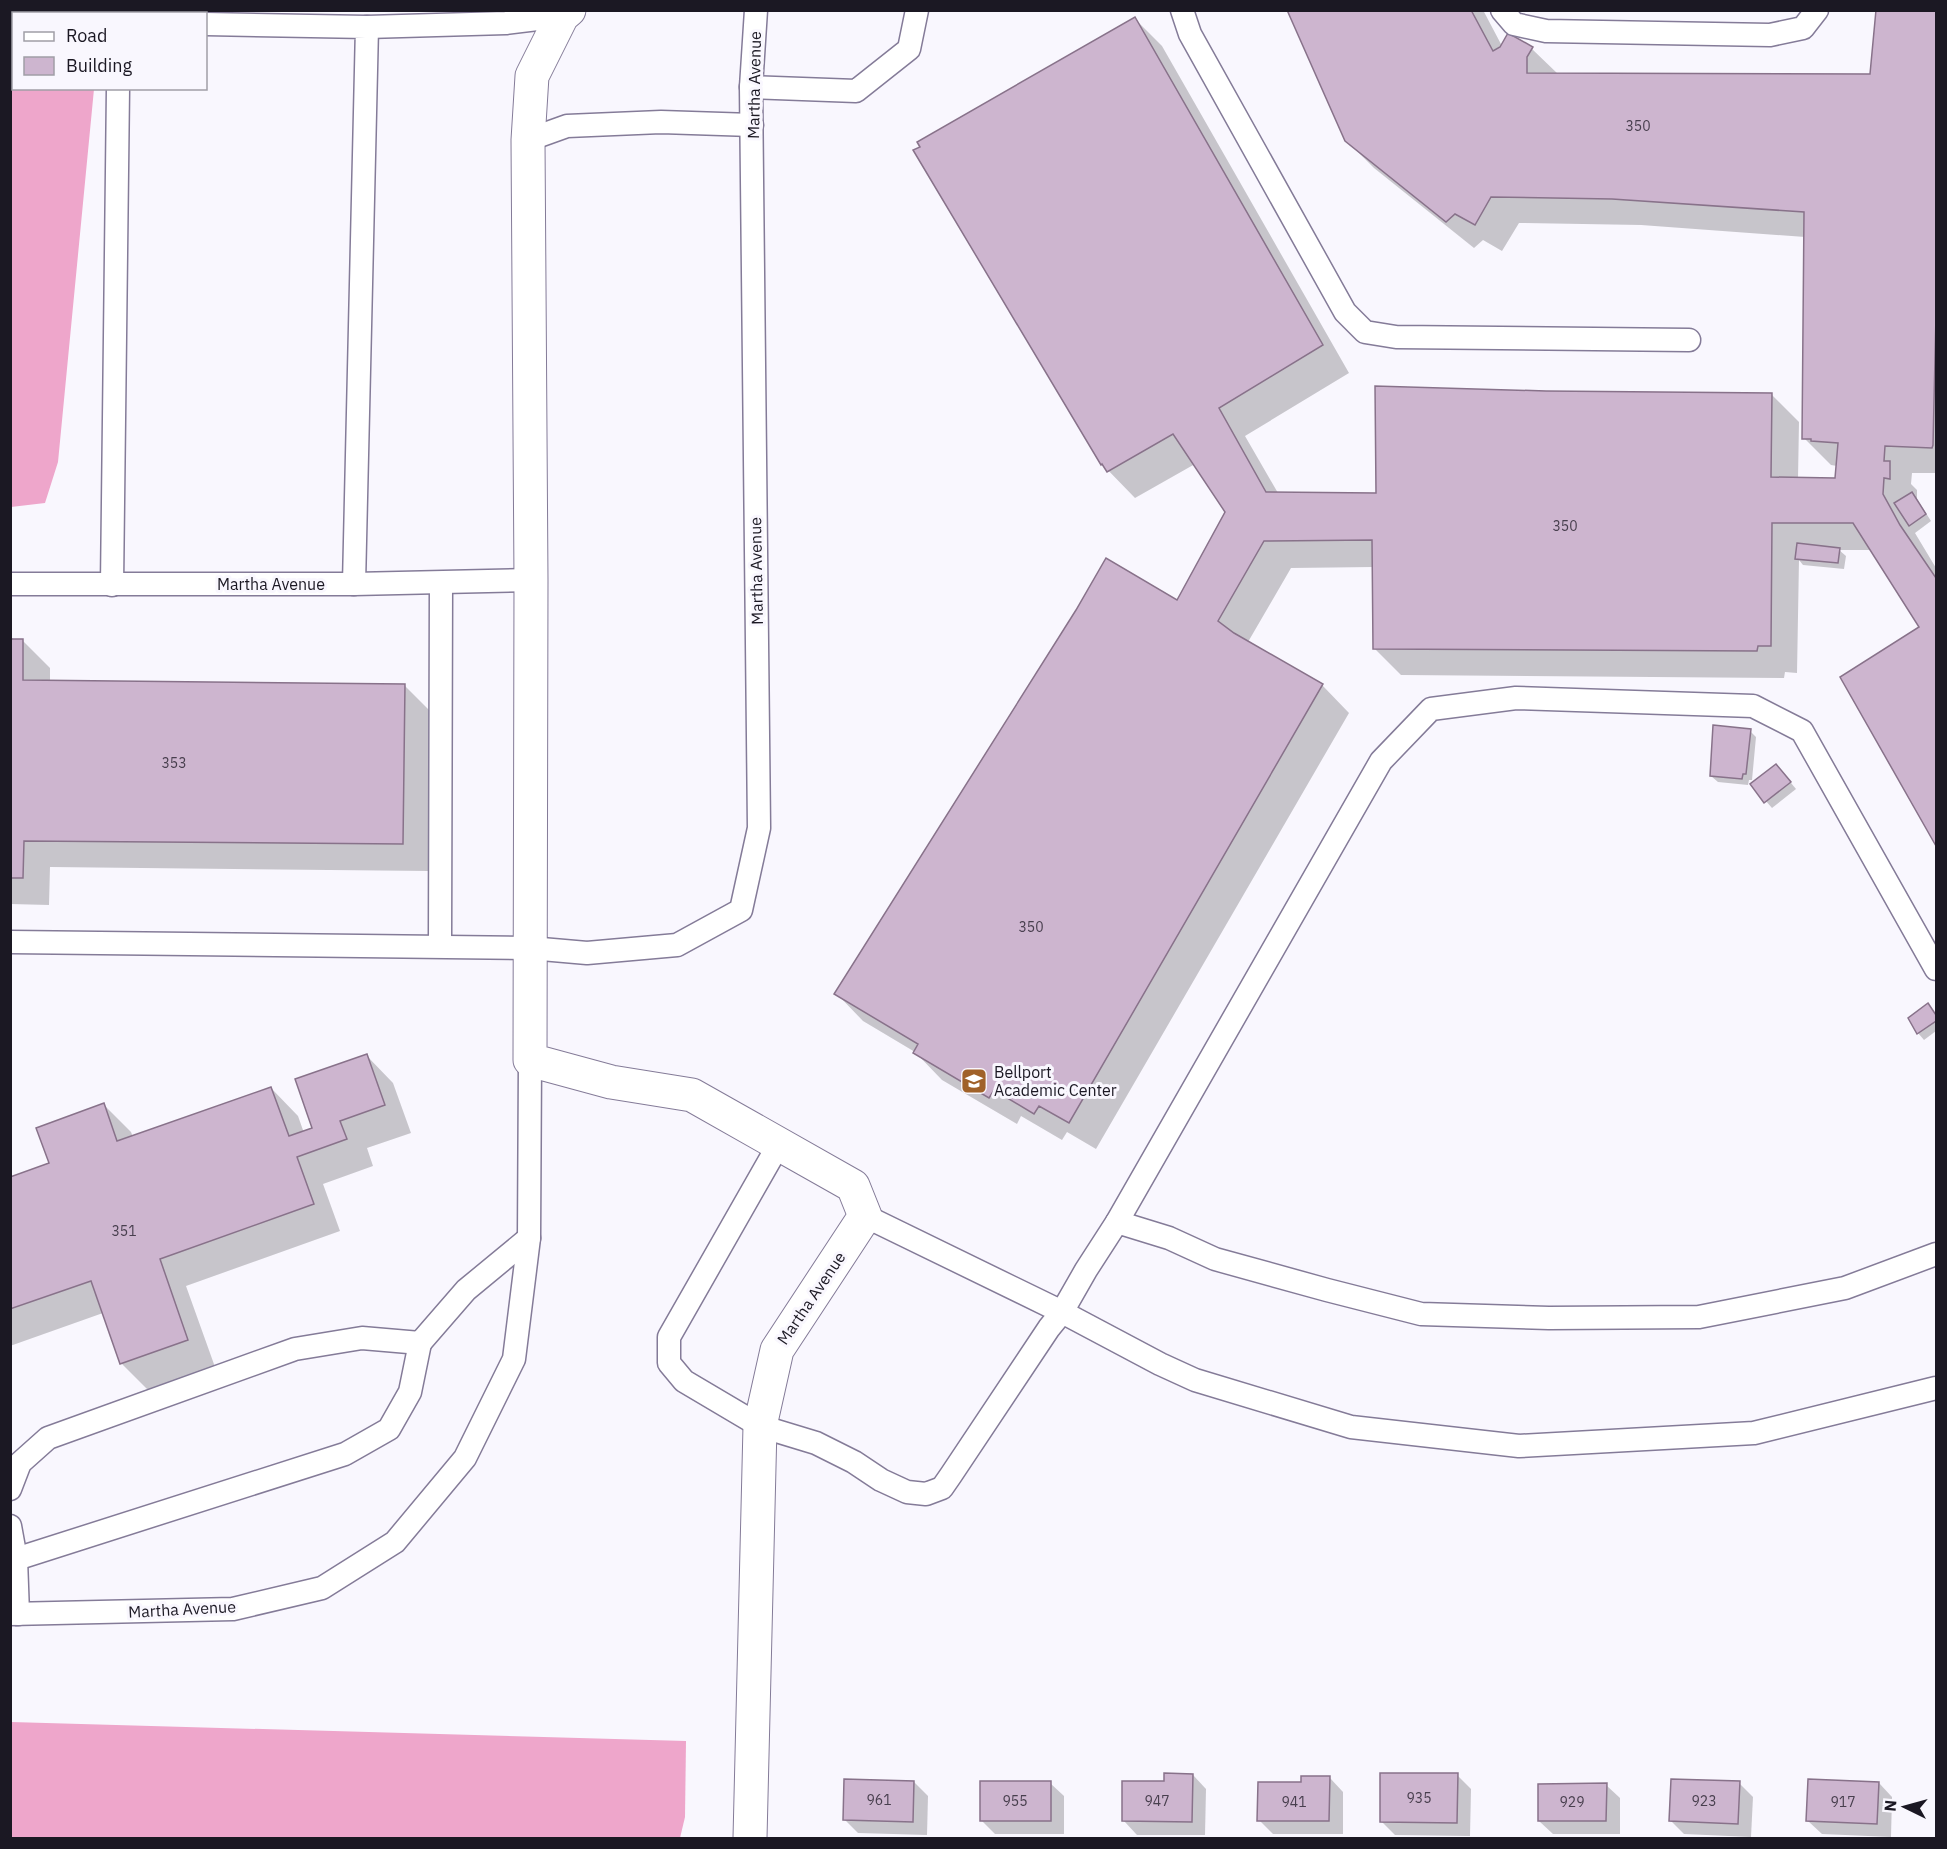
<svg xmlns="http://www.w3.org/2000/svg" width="1947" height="1849" font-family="'IBM Plex Sans',sans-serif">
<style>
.forest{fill:#eea6cb}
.shadow{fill:#0003}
.building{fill:#cdb5cf;stroke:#88728a;stroke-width:1.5}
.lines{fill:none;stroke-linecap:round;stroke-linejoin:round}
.lane-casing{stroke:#847b98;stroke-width:25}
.street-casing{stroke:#847b98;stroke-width:35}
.lane{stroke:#fff;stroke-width:22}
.street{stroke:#fff;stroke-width:33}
.labels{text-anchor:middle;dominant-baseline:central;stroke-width:6;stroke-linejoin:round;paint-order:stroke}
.number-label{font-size:14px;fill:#483f4e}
.street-label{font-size:16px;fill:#1b1823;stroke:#f9f7fe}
.poi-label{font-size:16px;fill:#1b1823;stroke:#f9f7fe;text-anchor:start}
</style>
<rect width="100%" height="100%" fill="#f9f7fe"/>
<g class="forest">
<path d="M10 11H101V14H14V88L94 89 58 462 45 503 11 507Z"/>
<path d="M11 1722 686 1741 685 1817 680 1838H11Z"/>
</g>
<g class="shadow">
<path d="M1288 10H1483L1502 46 1532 49 1558 74 1871 75 1877 10H1936V473H1912L1911 484 1917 490V499L1931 521 1915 533 1936 568V843L1842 677 1921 628 1872 550H1839L1846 556 1844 569 1803 565 1799 560 1797 673 1785 672 1784 678 1401 675 1374 648V567L1291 568 1248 642 1322 685 1349 713 1096 1149 1067 1132 1062 1140 1021 1116 1017 1124 942 1080 915 1052 863 1021 836 993 1178 602 1227 512 1195 464 1135 498 1102 464 915 150 1135 19 1162 46 1349 373 1245 436 1278 493 1378 495 1546 392 1771 394 1799 422 1798 479H1836L1837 466 1831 465 1804 438 1805 237 1641 225 1519 223 1502 251 1483 240 1474 248 1374 168 1346 140Z"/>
<path d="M10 636 15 641H23L50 668V681L404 685 431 712 429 871 50 867 49 905 10 904Z"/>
<path d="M1750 731 1756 737 1752 780H1749L1748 785 1718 782 1711 776Z"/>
<path d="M1782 772 1796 789 1772 808 1752 785Z"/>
<path d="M1928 1005 1936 1015V1031L1924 1040 1918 1033Z"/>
<path d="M366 1055 393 1083 411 1133 367 1148 373 1166 323 1184 340 1231 186 1286 215 1367 149 1391 121 1363 103 1313 10 1346V1178L51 1164 104 1105 131 1132 133 1137 271 1088 298 1116 304 1133 314 1129Z"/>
<path d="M1193 1775 1206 1789 1205 1835H1137L1124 1821 1166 1783Z"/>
<path d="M1457 1775 1471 1789 1470 1836 1395 1835 1381 1821Z"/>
<path d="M1330 1778 1343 1792V1834H1273L1259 1820 1303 1784Z"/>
<path d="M914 1782 928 1796 927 1835 858 1833 844 1819Z"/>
<path d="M1050 1783 1064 1796V1834H995L981 1820Z"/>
<path d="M1739 1783 1753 1797 1751 1837 1684 1834 1671 1821Z"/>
<path d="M1879 1783 1892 1797 1891 1837 1822 1834 1808 1821Z"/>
<path d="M1606 1785 1620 1798V1834H1553L1539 1821Z"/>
</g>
<g class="building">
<path d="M1287 10H1471L1493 51 1500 47 1508 33 1533 47 1527 57V73L1870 74 1876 10H1936V315L1933 445 1932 448 1885 446 1884 461H1890V479L1884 478 1883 494 1900 525 1936 578V846L1840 677 1919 627 1853 523H1772L1771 646H1758L1757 651 1373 649 1372 540 1264 541 1218 621 1234 633 1323 684 1069 1123 1039 1106 1034 1114 994 1090 989 1098 913 1053 918 1044 834 994 1076 610 1106 558 1177 600 1225 512 1173 434 1107 472 1102 464 1101 465 913 150 920 147 917 142 1135 17 1323 345 1219 408 1266 492 1376 493 1375 386 1546 391 1772 393 1771 477 1835 478 1838 443 1811 441V439H1802L1804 212 1612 199 1491 197 1475 225 1455 214 1446 222 1345 141Z"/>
<path d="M1912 492 1926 514 1909 526 1894 503Z"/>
<path d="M1797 543 1840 548 1838 563 1795 559Z"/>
<path d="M10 639H23V680L405 684 403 844 24 841 23 878H10Z"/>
<path d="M1713 725 1751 729 1746 774H1743L1742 779 1710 776Z"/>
<path d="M1776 764 1791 782 1764 803 1750 784Z"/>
<path d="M1928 1003 1936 1015V1021L1917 1034 1908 1018Z"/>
<path d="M367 1054 385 1105 340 1121 347 1139 297 1157 314 1204 160 1259 188 1340 120 1364 91 1281 10 1309V1177L49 1163 36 1128 104 1103 117 1141 271 1087 289 1136 312 1128 295 1079Z"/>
<path d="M1164 1773 1193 1774 1192 1822 1122 1821V1781H1164Z"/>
<path d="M1380 1773H1458L1457 1823 1380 1822Z"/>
<path d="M1301 1776H1330L1329 1821H1257L1258 1782H1301Z"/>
<path d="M844 1779 914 1781 913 1822 843 1820Z"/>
<path d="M1671 1779 1740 1781 1738 1824 1669 1821Z"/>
<path d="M1808 1779 1879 1782 1877 1824 1806 1821Z"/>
<rect x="980" y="1781" width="71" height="40"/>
<path d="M1607 1783 1606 1821H1538V1784Z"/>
</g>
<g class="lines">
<defs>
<g id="lane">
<path d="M1182 10 1190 34 1345 312 1365 332 1396 337 1689 340"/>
<path d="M1502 10 1514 24 1546 31 1770 35 1803 28 1817 10"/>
<path d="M206 24 367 27 354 584"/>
<path d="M367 27 506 23 562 16"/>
<path d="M751 87 856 91 909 49 917 10"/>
<path d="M528 140 567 126 661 122 752 125"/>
<path d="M10 584H354L531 580"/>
<path d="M112 585 118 88"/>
<path d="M10 942 530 948 587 953 677 945 741 910 759 828 751 87 756 10"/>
<path d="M440 946 441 583"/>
<path d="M779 1144 669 1337V1363L684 1381 760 1426 816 1443 854 1462 881 1480 907 1492 926 1494 942 1488 951 1475 1049 1328 1062 1312 865 1216"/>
<path d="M1117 1222 1381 761 1431 709 1516 698 1753 706 1802 731 1936 969"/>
<path d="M1936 1254 1845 1288 1699 1317 1549 1318 1421 1314 1327 1290 1215 1259 1169 1238 1117 1222 1086 1270 1062 1312 1160 1364 1195 1380 1351 1427 1519 1446 1754 1433 1936 1388"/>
<path d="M10 1489 20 1463 48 1438 295 1349 362 1338 420 1343 466 1290 529 1238"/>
<path d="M10 1526 16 1559 18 1614"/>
<path d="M16 1559 345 1454 389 1429 410 1392 420 1343"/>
<path d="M10 1614 233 1609 322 1588 395 1542 465 1458 514 1359 529 1238 530 1060"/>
</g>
<path id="street" d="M569 10 562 16 532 76 528 140 531 580 530 1060 611 1082 692 1095 853 1186 865 1216 777 1350 760 1426 750 1838"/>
</defs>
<use href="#lane" class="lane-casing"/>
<use href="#street" class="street-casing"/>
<use href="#lane" class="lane"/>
<use href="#street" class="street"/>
</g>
<defs>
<symbol id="school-square" viewBox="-11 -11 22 22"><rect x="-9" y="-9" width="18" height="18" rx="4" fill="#a06129" stroke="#f9f7fe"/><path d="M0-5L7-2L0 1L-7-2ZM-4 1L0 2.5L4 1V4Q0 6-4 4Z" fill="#fff"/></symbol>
</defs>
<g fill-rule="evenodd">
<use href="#school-square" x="959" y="1066" width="30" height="30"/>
</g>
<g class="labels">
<g class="number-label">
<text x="1638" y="126">350</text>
<text x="1565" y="526">350</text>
<text x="174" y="763">353</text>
<text x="1031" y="927">350</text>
<text x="124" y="1231">351</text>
<text x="1419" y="1798">935</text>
<text x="879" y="1800">961</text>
<text x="1015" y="1801">955</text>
<text x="1157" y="1801">947</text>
<text x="1704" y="1801">923</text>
<text x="1294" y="1802">941</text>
<text x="1572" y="1802">929</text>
<text x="1843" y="1802">917</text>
</g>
<g class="street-label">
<text transform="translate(754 85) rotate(-89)">Martha Avenue</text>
<text transform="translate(756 571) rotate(-91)">Martha Avenue</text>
<text x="271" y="584">Martha Avenue</text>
<text transform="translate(811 1298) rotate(-56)">Martha Avenue</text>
<text transform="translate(182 1609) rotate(-3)">Martha Avenue</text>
</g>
<g class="poi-label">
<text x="994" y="1072">Bellport<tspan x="994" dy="18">Academic Center</tspan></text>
</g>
</g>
<rect width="1947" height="1849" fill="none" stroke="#1b1823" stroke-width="24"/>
<rect x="12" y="12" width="195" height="78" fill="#f9f7fe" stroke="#a09ea6" stroke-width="1.5"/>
<rect x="24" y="32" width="30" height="9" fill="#ffffff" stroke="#a09ea6" stroke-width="1.5"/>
<text x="66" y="42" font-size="18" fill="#1b1823">Road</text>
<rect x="24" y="57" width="30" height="18" fill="#cdb5cf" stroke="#a09ea6" stroke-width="1.5"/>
<text x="66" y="72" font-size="18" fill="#1b1823">Building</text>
<g transform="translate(1905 1807) rotate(275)" stroke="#f9f7fe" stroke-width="4.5" paint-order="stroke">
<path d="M0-4.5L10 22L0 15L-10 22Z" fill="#1b1823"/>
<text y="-9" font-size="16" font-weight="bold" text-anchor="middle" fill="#1b1823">N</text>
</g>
</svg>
